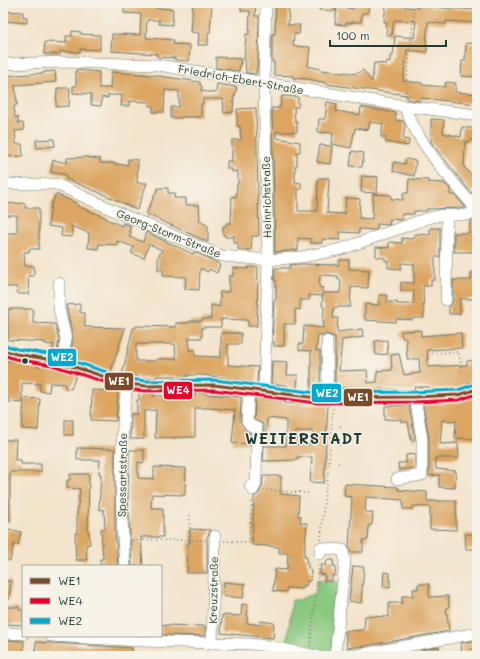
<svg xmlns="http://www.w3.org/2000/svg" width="480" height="659" font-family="Mali,sans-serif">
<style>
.green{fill:#89c87e;stroke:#548259}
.building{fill:#dca662;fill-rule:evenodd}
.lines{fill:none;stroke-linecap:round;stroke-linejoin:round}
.minor-casing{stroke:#697768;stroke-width:12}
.path{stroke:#697768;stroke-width:1.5;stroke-dasharray:1 3;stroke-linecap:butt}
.minor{stroke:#fff;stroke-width:11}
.bus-1-casing{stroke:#f7f3e8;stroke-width:6}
.bus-2-casing{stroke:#f7f3e8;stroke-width:6}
.bus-3-casing{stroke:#f7f3e8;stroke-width:6}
.bus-1{stroke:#7a4b2a;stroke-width:3}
.bus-2{stroke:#e4002b;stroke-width:3}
.bus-3{stroke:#00a9ce;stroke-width:3}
.bus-dot{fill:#1f3d34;stroke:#f7f3e8;stroke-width:1.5}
.labels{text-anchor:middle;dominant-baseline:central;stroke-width:3;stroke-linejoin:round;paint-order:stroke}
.street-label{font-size:11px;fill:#1f3d34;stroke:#f7f3e8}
.district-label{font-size:15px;font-weight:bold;letter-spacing:1px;fill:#1f3d34;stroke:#f7f3e8}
.line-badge{stroke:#f7f3e8;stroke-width:1.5}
.badge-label{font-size:11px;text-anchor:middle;font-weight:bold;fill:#fff}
</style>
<rect width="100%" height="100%" fill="#f7f3e8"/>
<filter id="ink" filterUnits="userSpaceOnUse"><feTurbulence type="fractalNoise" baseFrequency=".025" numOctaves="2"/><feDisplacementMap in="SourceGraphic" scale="8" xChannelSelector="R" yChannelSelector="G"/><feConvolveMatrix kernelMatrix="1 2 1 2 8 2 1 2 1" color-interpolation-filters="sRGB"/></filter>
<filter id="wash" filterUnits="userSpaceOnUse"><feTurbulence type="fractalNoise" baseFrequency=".012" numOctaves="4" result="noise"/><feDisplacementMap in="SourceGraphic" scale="16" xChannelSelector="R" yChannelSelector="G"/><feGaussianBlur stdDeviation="0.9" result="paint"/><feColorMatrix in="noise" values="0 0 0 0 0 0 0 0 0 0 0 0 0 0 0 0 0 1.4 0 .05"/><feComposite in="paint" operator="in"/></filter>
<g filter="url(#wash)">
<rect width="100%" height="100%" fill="#f3e3ca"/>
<path class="green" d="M317 580 338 582 332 652 287 644 292 600H298L316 593Z"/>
<g id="blocks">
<g class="building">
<path d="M124 3H156V8L173 9 172 25 159 24V20H147L146 38 174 40 173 44 190 45 189 61 175 60V58L157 57V54L111 51 112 34 140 35 141 14 124 13Z"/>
<path d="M193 3H212L210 33H208V45H198L199 33 191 32Z"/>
<path d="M241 3H256L255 16H259L258 61 256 74 246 73 245 59H244L246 34H249L250 11H241Z"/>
<path d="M276 3H289L288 25H300L299 34H294L293 46 310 47 308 66 321 69V70L344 73V72L356 74 363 70 372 82 374 63 387 64V61L390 62V56H393L395 36 414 38 416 21 394 20 392 35H386L387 22H384L386 4 404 5V7L418 8V3H429V7L477 10V23L446 21V24L428 22 426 44H427V52L407 50 403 81 422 83V85L445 87 446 82 456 83 455 92 477 94V104L438 100 421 98 420 101 407 99V95L326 84V83L309 79 293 78V76L274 75V62H272V34H275Z"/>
<path d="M320 3H336L335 11 319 10Z"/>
<path d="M353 3H369L368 13H362L361 22H352V23H346V25L335 24 337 7 353 9Z"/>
<path d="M3 11 23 12V17H27V23L3 21Z"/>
<path d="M72 31 81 32V34L100 35V50L80 49V52L60 51V54H44L45 42 66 43V36H72Z"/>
<path d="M466 43 477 44 475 77 461 76 462 61H465Z"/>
<path d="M216 57 241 59 239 71 216 68Z"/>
<path d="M76 70 99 72V88H110L111 72 153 75 200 82V85L202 86 201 91 216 93 217 84 237 87 235 96H234L233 112 224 113 223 99H203V104H201V117H181V118H171V107H179V91L165 90 164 112H153V106H149V102L129 101V106H121L122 95H108V98L102 97 101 106 91 105V94L73 93V86H76Z"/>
<path d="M55 71 56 82 15 85 17 105 14 106 15 118 18 117V123H23L24 130 15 131 16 144H22L23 156 3 157V76L45 73 44 72Z"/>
<path d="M57 88H70L69 106 56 107Z"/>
<path d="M282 96 298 97V107H294L295 122H297V132H276V138L300 142V152H297V166H295V182L301 183V189H298V211H317L318 178H329L327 213 345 214 346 198 360 199 359 218 372 219 373 194 391 195V199L403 200V193H408L409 179 428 180V182L444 183 450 189V195H455L466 208 427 209V211H414V214H402V220L390 219 389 225 377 224V229L375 230 359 229V233L340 232V240L322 239V243H311V239L298 238V250L275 252 272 108H280Z"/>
<path d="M327 102 337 104 336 111 360 115 361 107 396 113 395 120 403 121 405 125 403 139 409 140 408 146 385 142 386 137H381L383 124 370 122 368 130 355 128 351 148 331 144 333 133 318 132 319 119H325Z"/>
<path d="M256 108 259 236H252L251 250H242L238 249V243H234V235L233 237H225V235H223V226H226V223H231L232 196 236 197 237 184H238V171L232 172V169H227V161H232V140H241L240 126H237V109Z"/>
<path d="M431 119 444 120 443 133 461 137 462 127 477 129V140H470L469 142H465L464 167 477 181V188L471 193 431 142Z"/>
<path d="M54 139 55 146 37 148 36 140Z"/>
<path d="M320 145 332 146 330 164 317 162Z"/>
<path d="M352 151 364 153 362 167 350 166Z"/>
<path d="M86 157 100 159V163H114V164L128 165V159L138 160 137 183H147L137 210 103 194 66 179 67 175 51 172 53 160 67 163V158Z"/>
<path d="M406 159 416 161 414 176 393 171 394 162 405 164Z"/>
<path d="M362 176 378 177 377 193 361 192Z"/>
<path d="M158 188H168V193H175L174 198H186V205H199L200 221 208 226V242L146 214Z"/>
<path d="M56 194 78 204 77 206 107 218 106 219 122 226 123 223 131 226 129 231 131 232 129 237 143 242 146 232 193 254 194 252 203 256 220 264 217 273 209 269 208 272 200 268 199 290 185 289 186 277 163 276V270H158V257L162 250 149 244 144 258 131 253 134 247 117 241V245L99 244 98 249 88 248 89 233 72 226V237L61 236 62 228 48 226 51 205Z"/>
<path d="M25 203V208H39V249H29V252H24L25 266H34V276H28L29 294H18L17 287H3V233H17V215H3V204Z"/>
<path d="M473 220H477V252H454V233H469L470 221Z"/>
<path d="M430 228H440V257H435V280H431V286H423L424 318H413V320L396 319V322L365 320V304L379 305V295H387V302H397V304H413L414 291H401V282L414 283V264L401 263V269L388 268V261H385V258L376 257V247L389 248V242L402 243V238L414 239 415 234 430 235Z"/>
<path d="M339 260H349V269L369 270 368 288 351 287 350 307H334L333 318H338L337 332 362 329 363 337 342 340 339 371 367 370 368 383 377 382V371L392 370 391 355 399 354 404 375 420 373 419 359H407L406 338H402L401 331 421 330V336L461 333 462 348 427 350 428 367 467 365V361L477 360V382L468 383V385L458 388 429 389V387H414L415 390 381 389 364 391V388H335V337L326 334 323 336 318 335 316 351H320V389L311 390V351L299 350V344H303L304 326 323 328 324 307 322 306 323 293H340L341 280H338V276L320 275 319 287 323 288V296L309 295V300H300V310L295 309V324H284V346H274V342H272L274 300H276V280H274L275 268H290V265L300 264 339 265Z"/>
<path d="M248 267H258L257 326H248V321L246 320 221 319V327H202V338H189V350H195V356L221 357V333H241V344H228V365L258 367 257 383 204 375H187L188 377 176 378V376H156V378H138V376L122 375 133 328H136V326L176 327V323H189L190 321H202V319H211V305L220 307V292H229V276H233V268L248 269ZM136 344H175L176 359H156V361H136Z"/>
<path d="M471 272H477V299H460V314H449V306L452 304 453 300V280H471Z"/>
<path d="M80 304V313H85V327L125 328 111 371 70 358 73 338 66 305Z"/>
<path d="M8 309H33V323L55 324 59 339 57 352 53 351 54 345 45 344V342L8 340Z"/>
<path d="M387 340 388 354 376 355 375 341Z"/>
<path d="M3 361H17L36 364V366L51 367 76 375 71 389 65 388V384L50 383 49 392 40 391V384L22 383V403L8 402V397H3Z"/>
<path d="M272 361 288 362 287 375H298L297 388 287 387V385L271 384Z"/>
<path d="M92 390 118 391 116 421 91 420Z"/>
<path d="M139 393H153V396H195V393L241 397 240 421 246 430 250 433V444L232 443 235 410 209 408H195V437L155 438 156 410 144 411V439H130L131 414H137V400H139Z"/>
<path d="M477 397V439L455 438 456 421 442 420 440 444 458 443 459 458H435L436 469 456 471 455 488 439 487V475L429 476V438L423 404 460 402Z"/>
<path d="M24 398 40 399 38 430 22 429Z"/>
<path d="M255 398 285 402V403L328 405 324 483 310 482 312 457H297V460L263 461 264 446H286V420L267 418 264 444 263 424 254 419ZM313 431 312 444H294L295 432Z"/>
<path d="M407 404H409L415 440H411L408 422H402V420L385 419V406L407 405Z"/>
<rect x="65" y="420" width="8" height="15"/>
<path d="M3 440H16L15 460H21V464H41V472H10V522H3Z"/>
<path d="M77 448 115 449V531L118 566H100V559H103L101 529H105L104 510 99 509 101 474H99L100 460H77Z"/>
<path d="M129 450H144V463L138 462V478L154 479V467L186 468 185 495 152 494 151 508H163V537H141L143 566H132L128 498Z"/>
<path d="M415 454V468L399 470 398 463H406V455Z"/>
<path d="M70 474H89L88 532H89L90 544 86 545 87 560H76L75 533H77V513L80 489 67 488V480H70Z"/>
<path d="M263 476H281V494L299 496 298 516H301L300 523H307L304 557H307L306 563 308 564V568L311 571 310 581H307L306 586 303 585V589L287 588 286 592 273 591 275 569 287 570 288 553H279V547L252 545 254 497 259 493 262 487Z"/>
<path d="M345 484 398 487V490L427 492V501H456V530L430 529V507L413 506V509H403V500L366 497 365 512 373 513 372 525H369L368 540H363V552H350L349 546 352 497 344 496Z"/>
<path d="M8 529 21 532 18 545 14 544 10 561 3 559V547Z"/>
<path d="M190 529 211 530 207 537V573H187L188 543H190Z"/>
<path d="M465 534H477V549H466Z"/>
<path d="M327 560H334L333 566H336L335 576 332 575V581H324L325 575 320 574 321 565H326Z"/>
<path d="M353 566 364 567 361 603 349 601Z"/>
<path d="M384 572 390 573V587L383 586Z"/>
<path d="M3 581H11L9 600 3 599Z"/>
<path d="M224 582 245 584 243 598 223 596Z"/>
<path d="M418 584H429V597L448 596 449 607 446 608 449 631 365 646 347 648 345 631 364 630 365 616 389 617V603H402V596H413V589H418Z"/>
<path d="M242 604 248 605 247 623 260 625 261 621 274 623 273 638 221 633 222 615 241 616Z"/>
<path d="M6 607H19V610H23V625L6 624Z"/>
<path d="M161 625 205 626V636L161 635Z"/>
<path d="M3 640 24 641 23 656H3Z"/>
<path d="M477 640V649H470L469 656H462L461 643Z"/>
<path d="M36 642 132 648V656L91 655V656H79L58 654H45V656H35Z"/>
<path d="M439 647V656H421V650Z"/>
</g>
</g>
</g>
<g filter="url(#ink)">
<use href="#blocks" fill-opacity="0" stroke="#697768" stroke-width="1"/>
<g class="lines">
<defs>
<g id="minor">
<path d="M3 64 65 62 158 65 404 106 477 115"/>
<path d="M404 106C420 146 449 178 477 210"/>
<path d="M3 184H56L126 216 222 256 268 260 302 257 342 249 425 219 441 215H467L477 210"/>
<path d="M59 283V309L66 339 62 362"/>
<path d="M446 300 447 215"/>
<path d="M327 341 328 398"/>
<path d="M3 350 16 354 53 360 127 384 146 386 214 385 317 398 415 397 459 395 477 389"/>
<path d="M249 389 247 421 251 426 257 428 256 484 253 490 250 486"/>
<path d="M264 391 268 260 264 83 266 3"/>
<path d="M397 479 422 475V439L415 397"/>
<path d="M320 554V548L343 550 345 561 335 656"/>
<path d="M125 566C120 506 119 444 127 384"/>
<path d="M3 633 23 634"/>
<path d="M51 636 141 641 250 644 268 646 316 656"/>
<path d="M212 643 215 536"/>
<path d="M352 656 477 633"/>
</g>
</defs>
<use href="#minor" class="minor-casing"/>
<g class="path">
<path d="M405 96 415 3"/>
<path d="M432 353 456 352 459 353 462 372"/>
<path d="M340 426H343"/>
<path d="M339 445H343"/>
<path d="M338 463H342"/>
<path d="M263 490 309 493"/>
<path d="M132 540H206"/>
<path d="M189 540 190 512"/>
<path d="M321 540 325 489 327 487 333 407"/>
<path d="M224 541 249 542 252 500"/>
<path d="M310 646 319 564"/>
</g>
<use href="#minor" class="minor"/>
<defs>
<path id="bus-1" d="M3 350 16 354 53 360 127 384 146 386 214 385 317 398 415 397 459 395 477 389"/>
<path id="bus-2" d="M3 355 15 359 52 365 126 389 145 391 214 390 317 403 415 402 459 400 477 394"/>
<path id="bus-3" d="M4 345 17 349 54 355 128 379 146 381 215 380 317 393 415 392 458 390 475 384"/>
</defs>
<use href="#bus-1" class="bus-1-casing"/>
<use href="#bus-2" class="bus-2-casing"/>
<use href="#bus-3" class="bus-3-casing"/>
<use href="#bus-1" class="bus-1"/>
<use href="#bus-2" class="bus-2"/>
<use href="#bus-3" class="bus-3"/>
</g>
</g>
<circle class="bus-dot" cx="25" cy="361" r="3.5"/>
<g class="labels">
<g class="street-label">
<text transform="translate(241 79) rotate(10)">Friedrich-Ebert-Straße</text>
<text transform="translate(266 197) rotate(-91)">Heinrichstraße</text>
<text transform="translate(169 233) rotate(22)">Georg-Storm-Straße</text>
<text transform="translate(122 475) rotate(-89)">Spessartstraße</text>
<text transform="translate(213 590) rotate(-89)">Kreuzstraße</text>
</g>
<g class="district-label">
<text x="304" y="438">WEITERSTADT</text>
</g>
</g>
<g class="line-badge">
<rect x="47" y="348" width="30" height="19" rx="4" fill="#00a9ce"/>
<rect x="104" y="372" width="30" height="19" rx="4" fill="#7a4b2a"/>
<rect x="163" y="381" width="30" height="19" rx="4" fill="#e4002b"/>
<rect x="311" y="383" width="31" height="20" rx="4" fill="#00a9ce"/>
<rect x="343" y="388" width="30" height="19" rx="4" fill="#7a4b2a"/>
</g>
<g class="badge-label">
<text x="62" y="361">WE2</text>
<text x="119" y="385">WE1</text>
<text x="178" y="394">WE4</text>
<text x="327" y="397">WE2</text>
<text x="358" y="401">WE1</text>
</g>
<rect width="480" height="659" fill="none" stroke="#f7f3e8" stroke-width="16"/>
<rect x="22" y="565" width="140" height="72" fill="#f7f3e8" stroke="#a1aaa0"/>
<rect x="30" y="578" width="20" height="6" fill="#7a4b2a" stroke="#a1aaa0"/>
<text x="58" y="585" font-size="12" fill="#1f3d34">WE1</text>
<rect x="30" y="598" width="20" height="6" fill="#e4002b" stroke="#a1aaa0"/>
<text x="58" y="605" font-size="12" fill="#1f3d34">WE4</text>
<rect x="30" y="618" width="20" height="6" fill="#00a9ce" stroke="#a1aaa0"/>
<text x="58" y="625" font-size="12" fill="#1f3d34">WE2</text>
<path d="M330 40v6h116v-6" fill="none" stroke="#1f3d34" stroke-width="2"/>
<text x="336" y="40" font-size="12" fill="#1f3d34" stroke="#f7f3e8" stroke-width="3" paint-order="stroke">100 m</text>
</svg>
